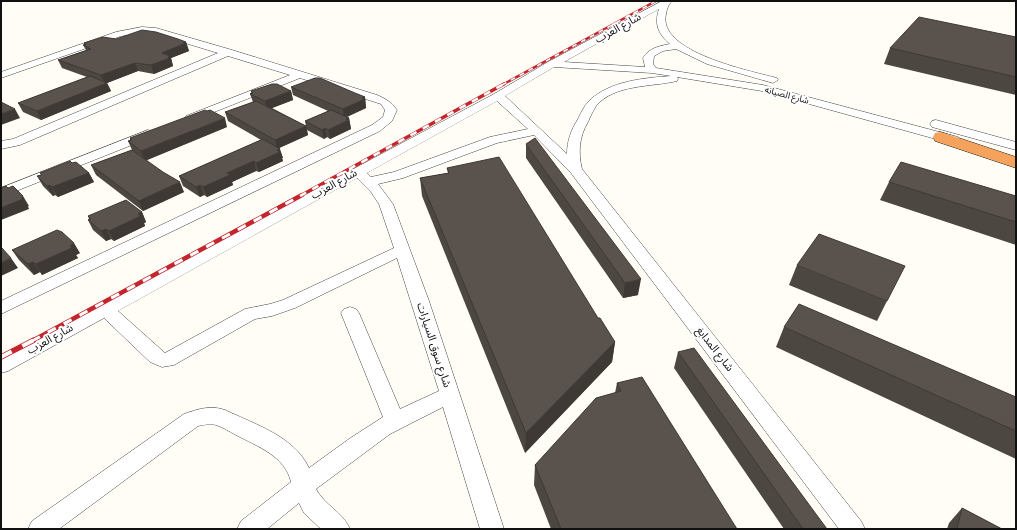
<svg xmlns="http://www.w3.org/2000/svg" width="1017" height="530" font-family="'Source Serif 4','Noto Sans Arabic',serif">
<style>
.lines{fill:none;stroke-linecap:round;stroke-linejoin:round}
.street-casing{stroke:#444;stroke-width:1}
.highway-casing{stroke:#222;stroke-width:1}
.street{fill:#fff;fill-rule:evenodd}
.highway{fill:#f5a25d;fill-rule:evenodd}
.rail-far3-casing{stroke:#c4262e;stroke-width:2.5}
.rail-far2-casing{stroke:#c4262e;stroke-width:3.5}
.rail-far1-casing{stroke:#c4262e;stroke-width:4.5}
.rail-casing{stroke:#c4262e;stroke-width:5.5}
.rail-far3{stroke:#fff;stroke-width:1.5;stroke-dasharray:5;stroke-linecap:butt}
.rail-far2{stroke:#fff;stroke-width:2.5;stroke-dasharray:7;stroke-linecap:butt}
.rail-far1{stroke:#fff;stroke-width:3;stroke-dasharray:9;stroke-linecap:butt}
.rail{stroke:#fff;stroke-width:4;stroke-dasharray:12;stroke-linecap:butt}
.wall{fill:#4d4742}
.shaded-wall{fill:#3f3936}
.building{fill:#5a524d;stroke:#3f3936}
.labels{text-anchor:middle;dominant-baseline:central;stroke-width:4;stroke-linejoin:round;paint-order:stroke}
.far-street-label{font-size:9px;fill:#111;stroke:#fff}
.street-label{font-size:11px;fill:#111;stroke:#fff}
</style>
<rect width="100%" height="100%" fill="#fffdf5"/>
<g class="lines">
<defs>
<g id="street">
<path d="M662 1H672C668 5 667 9 666 14 657 52 750 71 777 78L778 80 773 83 707 64 676 49 663 51 654 56 653 64 656 68 763 85 958 137 960 140 958 143 954 144 762 91 677 77 678 79 677 81C652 87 614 84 596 106 593 111 590 117 588 122 579 137 578 153 582 169L861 521 865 529H839L571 173 534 135 497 143 403 178 378 184 393 204 429 301 504 529H480L443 407 390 434 316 489C324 505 343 512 350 529H321L304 513 299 503 267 529H237L241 521 291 482C285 456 257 446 236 435 230 432 223 427 216 425 211 423 203 425 198 426L59 529H28L32 521 184 414C198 409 211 405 225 410 254 424 294 436 309 468L349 439 383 417 341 313 344 309 350 307 356 309 359 313 400 409 439 391 397 258 295 308 272 316 255 319 174 365 162 367 150 362 104 318 8 371 1 373V357L494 94 548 62ZM659 9C654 24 658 34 670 44 659 46 649 48 643 58L645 67 564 62ZM554 67 652 73 671 76C644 78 609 81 589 101 584 106 581 113 578 119 571 130 567 141 567 154L505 96ZM497 101 528 129 490 137 394 172 371 177 367 173ZM357 178 371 192 379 204 394 248 283 300 270 304 245 309 165 353 118 311Z"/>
<path d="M142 27 156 28 232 50 377 95C386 99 391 102 397 110L392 121 380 131 1 314V301L372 125 383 117 385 110 381 104 300 78 194 120H186L184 118 186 116 290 75 228 56 20 145 1 149V141L13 139 218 53 152 33H142L121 36 1 78V72L116 32Z"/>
<path d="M936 120 1016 142V150L932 127 930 124 932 121Z"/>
<path d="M148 130 152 131 154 134 152 137 1 197V188Z"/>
</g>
<path id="highway" d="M941 132 1016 157V168L935 141 933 137 935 133Z"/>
</defs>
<use href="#street" class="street-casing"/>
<use href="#highway" class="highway-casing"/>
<use href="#street" class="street"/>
<use href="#highway" class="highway"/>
<defs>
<path id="rail-far3" d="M502 85 656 1"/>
<path id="rail-far2" d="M300 196 504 84"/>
<path id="rail-far1" d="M32 341 302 195"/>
<path id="rail" d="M1 357 34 340"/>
</defs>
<use href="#rail-far3" class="rail-far3-casing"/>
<use href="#rail-far2" class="rail-far2-casing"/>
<use href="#rail-far1" class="rail-far1-casing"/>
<use href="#rail" class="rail-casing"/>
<use href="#rail-far3" class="rail-far3"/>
<use href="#rail-far2" class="rail-far2"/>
<use href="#rail-far1" class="rail-far1"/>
<use href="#rail" class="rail"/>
</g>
<g class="wall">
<path d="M1016 37V95L884 64 890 48Z"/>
<path d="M116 39 186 42 189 51 171 58 173 66 154 74 138 71 107 83 111 91 41 120 23 112 18 103 87 77 62 68 58 60 86 50 83 45H84V43Z"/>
<path d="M291 87 365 97 366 108 347 117 349 118 351 129 330 139 327 137 324 139 307 130 308 135 279 148 283 158H282L283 161 259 172 256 171 232 182 233 185 207 197 204 195 200 197 183 186 179 176 261 140 228 121 225 112 253 102 250 94 251 93V91H291L293 100 272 108 306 126 305 121 328 111 293 95Z"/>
<path d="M227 127 146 160 184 192 143 211 96 175 91 165 132 150 128 141 130 140V138Z"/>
<path d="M526 144 638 295 623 298 526 158Z"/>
<path d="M72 163 89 173 94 182 58 197 55 195 53 196 43 186 37 176 41 175 40 173Z"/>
<path d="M447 168 598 318 615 342 612 362 525 453 422 196 420 178 448 173Z"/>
<path d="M889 182 1016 196V245L880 200Z"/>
<path d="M142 212 146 222 144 223 145 226 114 241 111 239 106 241 93 230 88 220 89 219 88 216Z"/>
<path d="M12 250 80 253 76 255 78 258 42 275 40 272 34 275 19 260Z"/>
<path d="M797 265 887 301 877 321 789 285Z"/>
<path d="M784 327 1016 397V459L776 347Z"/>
<path d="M678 352 827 529H784L674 368Z"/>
<path d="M617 383 737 529H551L534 485 535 465 615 393Z"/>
<path d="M962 508 1002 529H947L949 523Z"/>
</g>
<g class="shaded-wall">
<path d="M186 42 189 51 171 58 173 66 154 74 151 65 162 53Z"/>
<path d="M135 63 138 71 107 83 111 91 41 120 37 111 105 84 101 75Z"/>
<path d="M291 91 293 100 267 110 265 101Z"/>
<path d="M365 97 366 108 344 118 343 109Z"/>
<path d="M15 109 20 118 1 125V114Z"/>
<path d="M225 118 227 127 145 161 141 151Z"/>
<path d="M349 118 351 129 330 139 328 130Z"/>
<path d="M306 126 308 135 277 149 275 140Z"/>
<path d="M325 128 327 137 324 139 322 130Z"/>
<path d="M280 149 283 158H282L283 161 259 172 256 163Z"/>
<path d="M254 161 256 171 232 182 233 185 207 197 203 187 227 173Z"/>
<path d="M89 173 94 182 58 197 52 187Z"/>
<path d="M180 182 184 192 143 211 139 201Z"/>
<path d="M50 185 55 195 53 196 47 186Z"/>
<path d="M200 185 204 195 200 197 196 187Z"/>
<path d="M23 196 29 206H28L29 209 1 220V208Z"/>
<path d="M142 212 146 222 144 223 145 226 114 241 109 231Z"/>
<path d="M106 229 111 239 106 241 101 231Z"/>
<path d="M74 243 80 253 76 255 78 258 42 275 36 264Z"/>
<path d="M11 258 18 268 1 276V263Z"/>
<path d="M33 262 40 272 34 275 28 264Z"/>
<path d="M641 279 638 295 623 298 625 283Z"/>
<path d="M615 342 612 362 525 453 526 433Z"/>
</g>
<g class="building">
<path d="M919 17 1016 37V77L890 48Z"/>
<path d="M142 30 156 32 178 39 186 42 183 43H186L162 53 170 56 168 57 170 58 151 65 135 63 101 75 58 60 91 49 83 45 86 44 84 43 103 37 116 39Z"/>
<path d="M90 76 107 83 37 111 18 103Z"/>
<path d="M315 78H320L355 93 365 97 362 98 365 99 343 109 291 87Z"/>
<path d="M272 84H277L291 91 265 101 250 94 253 93 251 91Z"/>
<path d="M256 101 306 126 275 140 225 112Z"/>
<path d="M1 102 15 109 1 114Z"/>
<path d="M205 110 207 111 210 110 225 118 141 151 128 141 132 140 130 138Z"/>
<path d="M331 110 349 118 346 119 349 120 328 130 325 128 322 130 305 121Z"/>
<path d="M535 138 641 279 625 283 526 144Z"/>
<path d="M263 139 280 149 277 150 280 152 256 163 254 161 227 173 230 175 203 187 200 185 196 187 179 176Z"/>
<path d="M132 150 163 172 180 182 139 201 91 165Z"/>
<path d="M499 157 598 318H600L615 342 526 433 420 178 449 173 447 168Z"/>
<path d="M70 161 72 163 76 162 89 173 52 187 50 185 47 186 37 176 42 175 40 173Z"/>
<path d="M901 162 1016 196V222L889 182Z"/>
<path d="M6 186 8 188 13 186 23 196 21 197 23 199 1 208V188Z"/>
<path d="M126 200 142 212 138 214 141 216 109 231 106 229 101 231 88 220 91 219 88 216Z"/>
<path d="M57 230 62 232 74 243 70 245 72 248 36 264 33 262 28 264 12 250Z"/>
<path d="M819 234 905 266 887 301 797 265Z"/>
<path d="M1 247 11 258 1 263Z"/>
<path d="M799 304 1016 397V431L784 327Z"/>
<path d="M694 348 827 529H803L678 352Z"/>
<path d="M642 377 737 529H561L535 465 596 398 621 391 617 383Z"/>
<path d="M962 508 1002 529H957Z"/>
</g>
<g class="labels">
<g class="far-street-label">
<text transform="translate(787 95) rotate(15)">شارع الصيانه</text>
</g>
<g class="street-label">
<text transform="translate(618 28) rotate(-29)">شارع العزب</text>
<text transform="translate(334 184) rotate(-29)">شارع العزب</text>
<text transform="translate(50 339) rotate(-29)">شارع العزب</text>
<text transform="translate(434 345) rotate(72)">شارع سوق السيارات</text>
<text transform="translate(715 349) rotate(52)">شارع المدابغ</text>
</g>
</g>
<rect width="1017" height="530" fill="none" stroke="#111111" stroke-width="4"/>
</svg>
